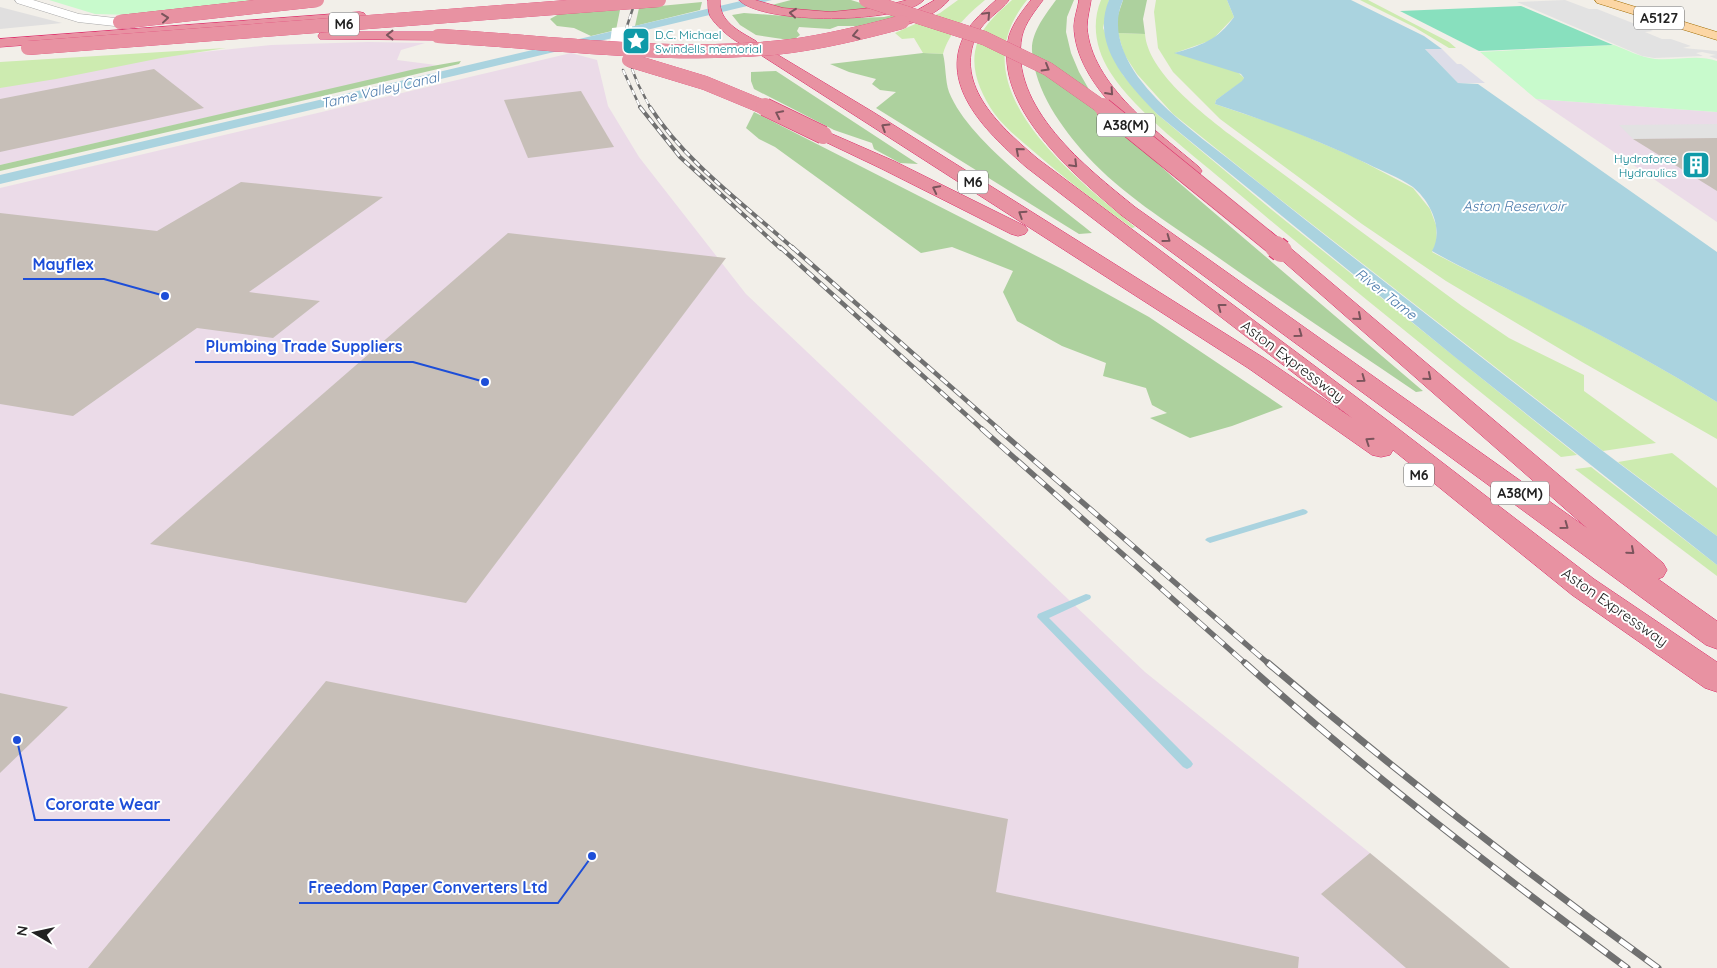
<svg xmlns="http://www.w3.org/2000/svg" width="1717" height="968" font-family="Quicksand,sans-serif">
<style>
.residential{fill:#e0dfdf}
.industrial{fill:#ebdbe8}
.grass{fill:#cdebb0}
.forest{fill:#add19e}
.park{fill:#c8facc}
.pitch{fill:#88e0be}
.parking{fill:#e2e2e2}
.plaza{fill:#dddde8}
.water{fill:#aad3df}
.pier{fill:#fff}
.lines{fill:none;stroke-linecap:round;stroke-linejoin:round}
.stream{fill:#aad3df;fill-rule:evenodd}
.building{fill:#c7bfb8}
.minor-casing{stroke:#a9a9a9;stroke-width:1}
.major-casing{stroke:#a06b00;stroke-width:1}
.highway-casing{stroke:#dc2a67;stroke-width:1}
.minor{fill:#fff;fill-rule:evenodd}
.major{fill:#fcd6a4;fill-rule:evenodd}
.highway{fill:#e892a2;fill-rule:evenodd}
.rail-far4-casing{stroke:#707070;stroke-width:2.5}
.rail-far3-casing{stroke:#707070;stroke-width:4}
.rail-far2-casing{stroke:#707070;stroke-width:4.5}
.rail-far1-casing{stroke:#707070;stroke-width:5.5}
.rail-casing{stroke:#707070;stroke-width:7}
.rail-far4{stroke:#fff;stroke-width:2;stroke-dasharray:5.5;stroke-linecap:butt}
.rail-far3{stroke:#fff;stroke-width:2.5;stroke-dasharray:7;stroke-linecap:butt}
.rail-far2{stroke:#fff;stroke-width:3;stroke-dasharray:9;stroke-linecap:butt}
.rail-far1{stroke:#fff;stroke-width:4;stroke-dasharray:12;stroke-linecap:butt}
.rail{stroke:#fff;stroke-width:5;stroke-dasharray:16;stroke-linecap:butt}
.highway-bridge-far2-casing{stroke:#dc2a67;stroke-width:14;stroke-linecap:butt}
.highway-bridge-far1-casing{stroke:#dc2a67;stroke-width:19;stroke-linecap:butt}
.highway-bridge-casing{stroke:#dc2a67;stroke-width:24;stroke-linecap:butt}
.highway-bridge-far2{stroke:#e892a2;stroke-width:14}
.highway-bridge-far1{stroke:#e892a2;stroke-width:18}
.highway-bridge{stroke:#e892a2;stroke-width:22}
.oneway{stroke:#7b545c}
.labels{text-anchor:middle;dominant-baseline:central;stroke-width:4;stroke-linejoin:round;paint-order:stroke}
.far-culture-label{font-size:12px;fill:#0d838f;stroke:#fff;text-anchor:start}
.shield{fill:#fff;stroke:#646464;stroke-width:1}
.shield-label{font-size:14px;font-weight:bold;fill:#222}
.far-water-label{font-size:14px;font-style:italic;fill:#4a7aab;stroke:#fff}
.street-label{font-size:15px;fill:#222;stroke:#fff}
.leader{fill:none;stroke:#1d4ed8;stroke-width:2}
.callout-dot{fill:#1d4ed8;stroke:#fff;stroke-width:2}
.callout-label{font-size:16px;text-anchor:middle;font-weight:bold;fill:#1d4ed8;stroke:#fff;stroke-width:4;stroke-linejoin:round;paint-order:stroke}
</style>
<rect width="100%" height="100%" fill="#f2efe9"/>
<path class="residential" d="M0 7 62 23 0 29Z"/>
<g class="industrial">
<path d="M368 42 425 43 401 50 397 60 436 65 0 165V73L271 45Z"/>
<path d="M571 53 597 60 608 106 639 157 746 294 1145 672 1370 853 1505 968H0V188Z"/>
<path d="M1536 99 1717 112V222Z"/>
</g>
<g class="grass">
<path d="M958 0H985C968 14 949 32 943 54L923 53 914 38 902 39 895 33 940 13Z"/>
<path d="M1012 0H1027C955 88 1074 176 1135 227L1132 228C1097 203 1064 178 1032 150 1019 139 1004 127 994 113 980 92 968 66 978 41 983 25 1000 11 1012 0Z"/>
<path d="M1101 0H1109L1103 28 1123 75 1157 114 1272 210 1577 455 1561 457C1451 368 1341 280 1233 189 1196 157 1136 113 1110 72 1096 50 1091 24 1101 0Z"/>
<path d="M1156 0H1227L1234 17 1212 40 1175 53C1192 58 1233 64 1244 78L1243 81 1216 100 1215 104 1286 128 1354 157 1413 188 1430 209 1436 225 1437 242 1432 252C1472 274 1514 291 1555 312 1610 339 1664 369 1717 402V439L1582 362 1446 281 1362 224 1220 119 1173 72 1158 48 1154 12Z"/>
<path d="M1360 0H1368L1449 42 1456 48H1449L1414 27Z"/>
<path d="M1118 33 1145 34C1148 72 1201 112 1229 134L1462 306 1509 338 1584 375V391L1656 443 1603 451 1268 190 1173 114 1137 74 1124 54Z"/>
<path d="M226 48 161 58 56 79 0 88V62Z"/>
<path d="M1672 453 1717 488V536L1618 462Z"/>
<path d="M1591 467 1717 565V576L1575 469Z"/>
</g>
<g class="forest">
<path d="M791 0H851L880 9 826 13 804 12 768 6Z"/>
<path d="M1056 0H1074L1067 17 1066 32 1071 53 1079 72 1103 114 1177 181 1423 391 1416 392C1347 345 1277 299 1209 251 1167 222 1122 194 1087 156 1061 127 1035 91 1032 51 1031 32 1046 14 1056 0Z"/>
<path d="M1123 0H1147L1143 19 1145 34 1118 33 1117 18Z"/>
<path d="M702 2 700 10 635 26 639 8Z"/>
<path d="M620 10 616 30 591 36 574 28 557 26 550 19 559 14Z"/>
<path d="M744 13 825 19 884 17 897 14 904 16 863 28 853 26H838L830 29 799 27 797 31 800 35 795 39 789 40 756 35 740 25 732 15Z"/>
<path d="M923 53 943 54C946 66 945 80 949 92 969 142 1050 198 1092 233L1079 234 876 108 896 92 880 90 872 84 876 79 849 72 830 64Z"/>
<path d="M461 61 459 64 404 77 0 171V165L415 69Z"/>
<path d="M776 71 918 164 900 163 874 149 872 143 834 130 754 89 751 81V72Z"/>
<path d="M754 112 1062 269 1149 317 1283 407 1232 426 1190 438 1150 418 1167 413 1152 405 1146 388 1103 376 1106 363 1062 346 1017 321 1003 292 1013 271 952 247 921 253 775 147 759 139 746 128Z"/>
</g>
<g class="park">
<path d="M49 0H262L133 15 95 14Z"/>
<path d="M1614 45C1627 50 1640 57 1655 59 1676 61 1697 54 1717 61V112L1536 99 1480 52Z"/>
</g>
<path class="pitch" d="M1521 6 1613 45 1479 51 1400 11Z"/>
<g class="parking">
<path d="M1565 0 1589 9H1597L1653 31 1645 32 1662 39H1671L1691 46 1683 48 1717 51V59L1709 56 1716 55 1702 52 1696 53 1703 56 1654 58 1642 56 1517 2Z"/>
<path d="M1717 124V138L1633 139 1619 125Z"/>
</g>
<path class="plaza" d="M1425 49H1442L1457 64H1461L1485 83H1458Z"/>
<g class="water">
<path d="M745 0H772L0 184V175Z"/>
<path d="M1109 0H1123C1111 27 1122 54 1138 77 1162 109 1195 133 1226 157 1264 187 1302 217 1340 247 1465 344 1589 443 1717 536V565L1456 358 1157 114C1128 84 1090 45 1109 0Z"/>
<path d="M1227 0H1351L1424 36 1442 49H1425L1458 83 1478 84 1717 252V402C1664 369 1610 339 1554 312 1514 291 1472 274 1432 251 1444 230 1431 202 1413 187 1400 178 1382 171 1368 164 1318 140 1267 121 1215 104L1216 100 1242 81 1244 78 1241 74 1174 53C1200 46 1218 40 1234 17Z"/>
</g>
<path class="pier" d="M632 26V41L610 43 612 28Z"/>
<g class="lines">
<g class="stream">
<path d="M1303 509 1306 510 1308 512 1306 514 1210 543 1205 540 1207 538Z"/>
<path d="M1086 594 1090 595 1091 597 1090 599 1049 618 1191 761 1193 764 1191 767 1187 769 1183 767 1037 617 1038 614Z"/>
</g>
</g>
<g class="building">
<path d="M154 69 204 108 0 152V99Z"/>
<path d="M581 91 614 147 528 158 504 100Z"/>
<path d="M1717 138V191L1633 139Z"/>
<path d="M241 182 383 197 249 292 320 301 273 338 197 328 73 416 0 404V213L157 231Z"/>
<path d="M508 233 726 258 466 603 150 544Z"/>
<path d="M326 681 1008 819 996 892 1299 957 1298 968H88Z"/>
<path d="M0 693 68 707 0 773Z"/>
<path d="M1370 853 1510 968H1406L1321 894Z"/>
</g>
<g class="lines">
<defs>
<path id="minor" d="M15 0H33L79 14 133 20 139 24 133 28 78 22 17 3Z"/>
<path id="major" d="M1595 0H1613L1717 32V40L1597 3Z"/>
<g id="highway">
<path d="M708 0H720C719 22 739 31 756 41L758 44 756 47C742 50 717 28 710 16 708 11 708 6 708 0Z"/>
<path d="M739 0H755L783 8 831 12 880 7 907 0H924C902 24 761 25 739 0Z"/>
<path d="M935 0H949C939 12 920 21 905 25L899 21Z"/>
<path d="M996 0H1009C1000 12 984 20 977 34 952 86 1003 129 1038 159L1387 420 1594 579 1717 662V692L1705 688 1572 595 1393 450 1390 455 1381 457 1372 455 1248 368 756 52 758 49H768L873 112 1264 358 1352 418 1026 167C990 135 937 87 965 34 972 21 985 10 996 0Z"/>
<path d="M1031 0H1043C1035 11 1025 23 1022 36 1008 107 1087 168 1135 207L1587 528 1252 234 1255 230 1262 228 1269 230 1663 563 1667 570 1663 577 1658 579 1717 621V649L1706 645 1121 215C1074 174 992 107 1009 36 1013 23 1023 10 1031 0Z"/>
<path d="M1079 0H1091C1090 8 1087 18 1087 27 1091 85 1158 132 1199 167L1202 171 1199 175 1193 176 1187 175C1146 138 1075 86 1074 26 1074 18 1078 8 1079 0Z"/>
<path d="M360 12 364 13 366 16 364 19 0 47V39Z"/>
<path d="M325 32H438L445 36 438 40 320 39 318 36 320 33Z"/>
<path d="M823 130 894 161 1025 226 1028 230 1025 234 1018 236 1011 234 882 169 817 138 815 135 817 132Z"/>
</g>
</defs>
<use href="#minor" class="minor-casing"/>
<use href="#major" class="major-casing"/>
<use href="#highway" class="highway-casing"/>
<use href="#minor" class="minor"/>
<use href="#major" class="major"/>
<use href="#highway" class="highway"/>
<defs>
<g id="rail-far4">
<path d="M627 41V26L633 8"/>
<path d="M632 69 638 84 651 109"/>
<path d="M623 70 641 109"/>
</g>
<g id="rail-far3">
<path d="M640 107 680 157 781 249"/>
<path d="M650 107C686 163 745 205 794 249"/>
</g>
<g id="rail-far2">
<path d="M780 247 983 430"/>
<path d="M792 247 1000 430"/>
</g>
<g id="rail-far1">
<path d="M982 429 1247 665"/>
<path d="M998 429 1270 665"/>
</g>
<g id="rail">
<path d="M1245 663C1367 772 1496 871 1627 968"/>
<path d="M1268 663C1394 770 1524 871 1658 968"/>
</g>
</defs>
<use href="#rail-far4" class="rail-far4-casing"/>
<use href="#rail-far3" class="rail-far3-casing"/>
<use href="#rail-far2" class="rail-far2-casing"/>
<use href="#rail-far1" class="rail-far1-casing"/>
<use href="#rail" class="rail-casing"/>
<use href="#rail-far4" class="rail-far4"/>
<use href="#rail-far3" class="rail-far3"/>
<use href="#rail-far2" class="rail-far2"/>
<use href="#rail-far1" class="rail-far1"/>
<use href="#rail" class="rail"/>
<defs>
<g id="highway-bridge-far2">
<path d="M866 0 984 38 1048 69 1105 109"/>
<path d="M120 22 317 0"/>
<path d="M438 36C552 42 678 60 791 46 829 41 865 32 902 22"/>
<path d="M28 48 659 0"/>
<path d="M629 60 705 83 768 109"/>
</g>
<g id="highway-bridge-far1">
<path d="M765 107 823 135"/>
<path d="M1103 107 1278 249"/>
</g>
<path id="highway-bridge" d="M1276 247 1281 251"/>
</defs>
<use href="#highway-bridge-far2" class="highway-bridge-far2-casing"/>
<use href="#highway-bridge-far1" class="highway-bridge-far1-casing"/>
<use href="#highway-bridge" class="highway-bridge-casing"/>
<use href="#highway-bridge-far2" class="highway-bridge-far2"/>
<use href="#highway-bridge-far1" class="highway-bridge-far1"/>
<use href="#highway-bridge" class="highway-bridge"/>
</g>
<defs><path id="oneway-chevron" d="M-2-3.5L2.5 0L-2 3.5" fill="none" stroke-width="1.6" stroke-linecap="round" stroke-linejoin="round" transform="scale(1.25)"/></defs>
<g class="oneway">
<use href="#oneway-chevron" transform="translate(793 13) rotate(-174)"/>
<use href="#oneway-chevron" transform="translate(987 15) rotate(-47)"/>
<use href="#oneway-chevron" transform="translate(165 18) rotate(-6)"/>
<use href="#oneway-chevron" transform="translate(390 35) rotate(-180)"/>
<use href="#oneway-chevron" transform="translate(856 35) rotate(168)"/>
<use href="#oneway-chevron" transform="translate(1046 68) rotate(30)"/>
<use href="#oneway-chevron" transform="translate(1110 92) rotate(48)"/>
<use href="#oneway-chevron" transform="translate(779 114) rotate(-154)"/>
<use href="#oneway-chevron" transform="translate(885 127) rotate(-148)"/>
<use href="#oneway-chevron" transform="translate(1019 151) rotate(-139)"/>
<use href="#oneway-chevron" transform="translate(1074 164) rotate(45)"/>
<use href="#oneway-chevron" transform="translate(936 189) rotate(-153)"/>
<use href="#oneway-chevron" transform="translate(1022 214) rotate(-147)"/>
<use href="#oneway-chevron" transform="translate(1167 239) rotate(36)"/>
<use href="#oneway-chevron" transform="translate(1221 307) rotate(-143)"/>
<use href="#oneway-chevron" transform="translate(1358 317) rotate(41)"/>
<use href="#oneway-chevron" transform="translate(1299 334) rotate(36)"/>
<use href="#oneway-chevron" transform="translate(1428 377) rotate(40)"/>
<use href="#oneway-chevron" transform="translate(1362 379) rotate(36)"/>
<use href="#oneway-chevron" transform="translate(1369 441) rotate(-146)"/>
<use href="#oneway-chevron" transform="translate(1565 526) rotate(36)"/>
<use href="#oneway-chevron" transform="translate(1631 551) rotate(41)"/>
</g>
<defs>
<symbol id="sight-square" viewBox="-11 -11 22 22"><rect x="-9" y="-9" width="18" height="18" rx="4" fill="#0f9aa8" stroke="#fff"/><path d="M0-6L1.8-2.2L6-1.7L2.9 1.2L3.7 5.4L0 3.3L-3.7 5.4L-2.9 1.2L-6-1.7L-1.8-2.2Z" fill="#fff"/></symbol>
<symbol id="building-square" viewBox="-11 -11 22 22"><rect x="-9" y="-9" width="18" height="18" rx="4" fill="#0f9aa8" stroke="#fff"/><path d="M-4-6H4V6H1V3H-1V6H-4ZM-2.5-4.3h1.7v1.8h-1.7ZM.8-4.3h1.7v1.8H.8ZM-2.5-1h1.7V.8h-1.7ZM.8-1h1.7V.8H.8Z" fill="#fff"/></symbol>
</defs>
<g fill-rule="evenodd">
<use href="#sight-square" x="620" y="25" width="32" height="32"/>
<use href="#building-square" x="1680" y="149" width="32" height="32"/>
</g>
<g class="labels">
<g class="far-culture-label">
<text x="655" y="34">D.C. Michael<tspan x="655" dy="14">Swindells memorial</tspan></text>
<text x="1677" y="158" text-anchor="end">Hydraforce<tspan x="1677" dy="14">Hydraulics</tspan></text>
</g>
<g class="shield">
<rect x="1634" y="6.5" width="50" height="23" rx="4"/>
<rect x="329" y="12.5" width="30" height="23" rx="4"/>
<rect x="1097" y="113.5" width="58" height="23" rx="4"/>
<rect x="958" y="170.5" width="30" height="23" rx="4"/>
<rect x="1404" y="463.5" width="30" height="23" rx="4"/>
<rect x="1491" y="481.5" width="58" height="23" rx="4"/>
</g>
<g class="shield-label">
<text x="1659" y="18">A5127</text>
<text x="344" y="24">M6</text>
<text x="1126" y="125">A38(M)</text>
<text x="973" y="182">M6</text>
<text x="1419" y="475">M6</text>
<text x="1520" y="493">A38(M)</text>
</g>
<g class="far-water-label">
<text transform="translate(380 90) rotate(-13)">Tame Valley Canal</text>
<text x="1514" y="206">Aston Reservoir</text>
<text transform="translate(1386 294) rotate(38)">River Tame</text>
</g>
<g class="street-label">
<text transform="translate(1293 361) rotate(37)">Aston Expressway</text>
<text transform="translate(1615 607) rotate(35)">Aston Expressway</text>
</g>
</g>
<path class="leader" d="M165 296L104 279H23M485 382L413 362H195M17 740L35 820H170M592 856L558 903H299"/>
<g class="callout-dot">
<circle cx="165" cy="296" r="5"/>
<circle cx="485" cy="382" r="5"/>
<circle cx="17" cy="740" r="5"/>
<circle cx="592" cy="856" r="5"/>
</g>
<g class="callout-label">
<text x="63" y="270">Mayflex</text>
<text x="304" y="352">Plumbing Trade Suppliers</text>
<text x="103" y="810">Cororate Wear</text>
<text x="428" y="893">Freedom Paper Converters Ltd</text>
</g>
<g transform="translate(35 933) rotate(279)" stroke="#ffffff" stroke-width="4" paint-order="stroke">
<path d="M0-4L9 19L0 12L-9 19Z" fill="#222222"/>
<text y="-8" font-size="14" font-weight="bold" text-anchor="middle" fill="#222222">N</text>
</g>
</svg>
